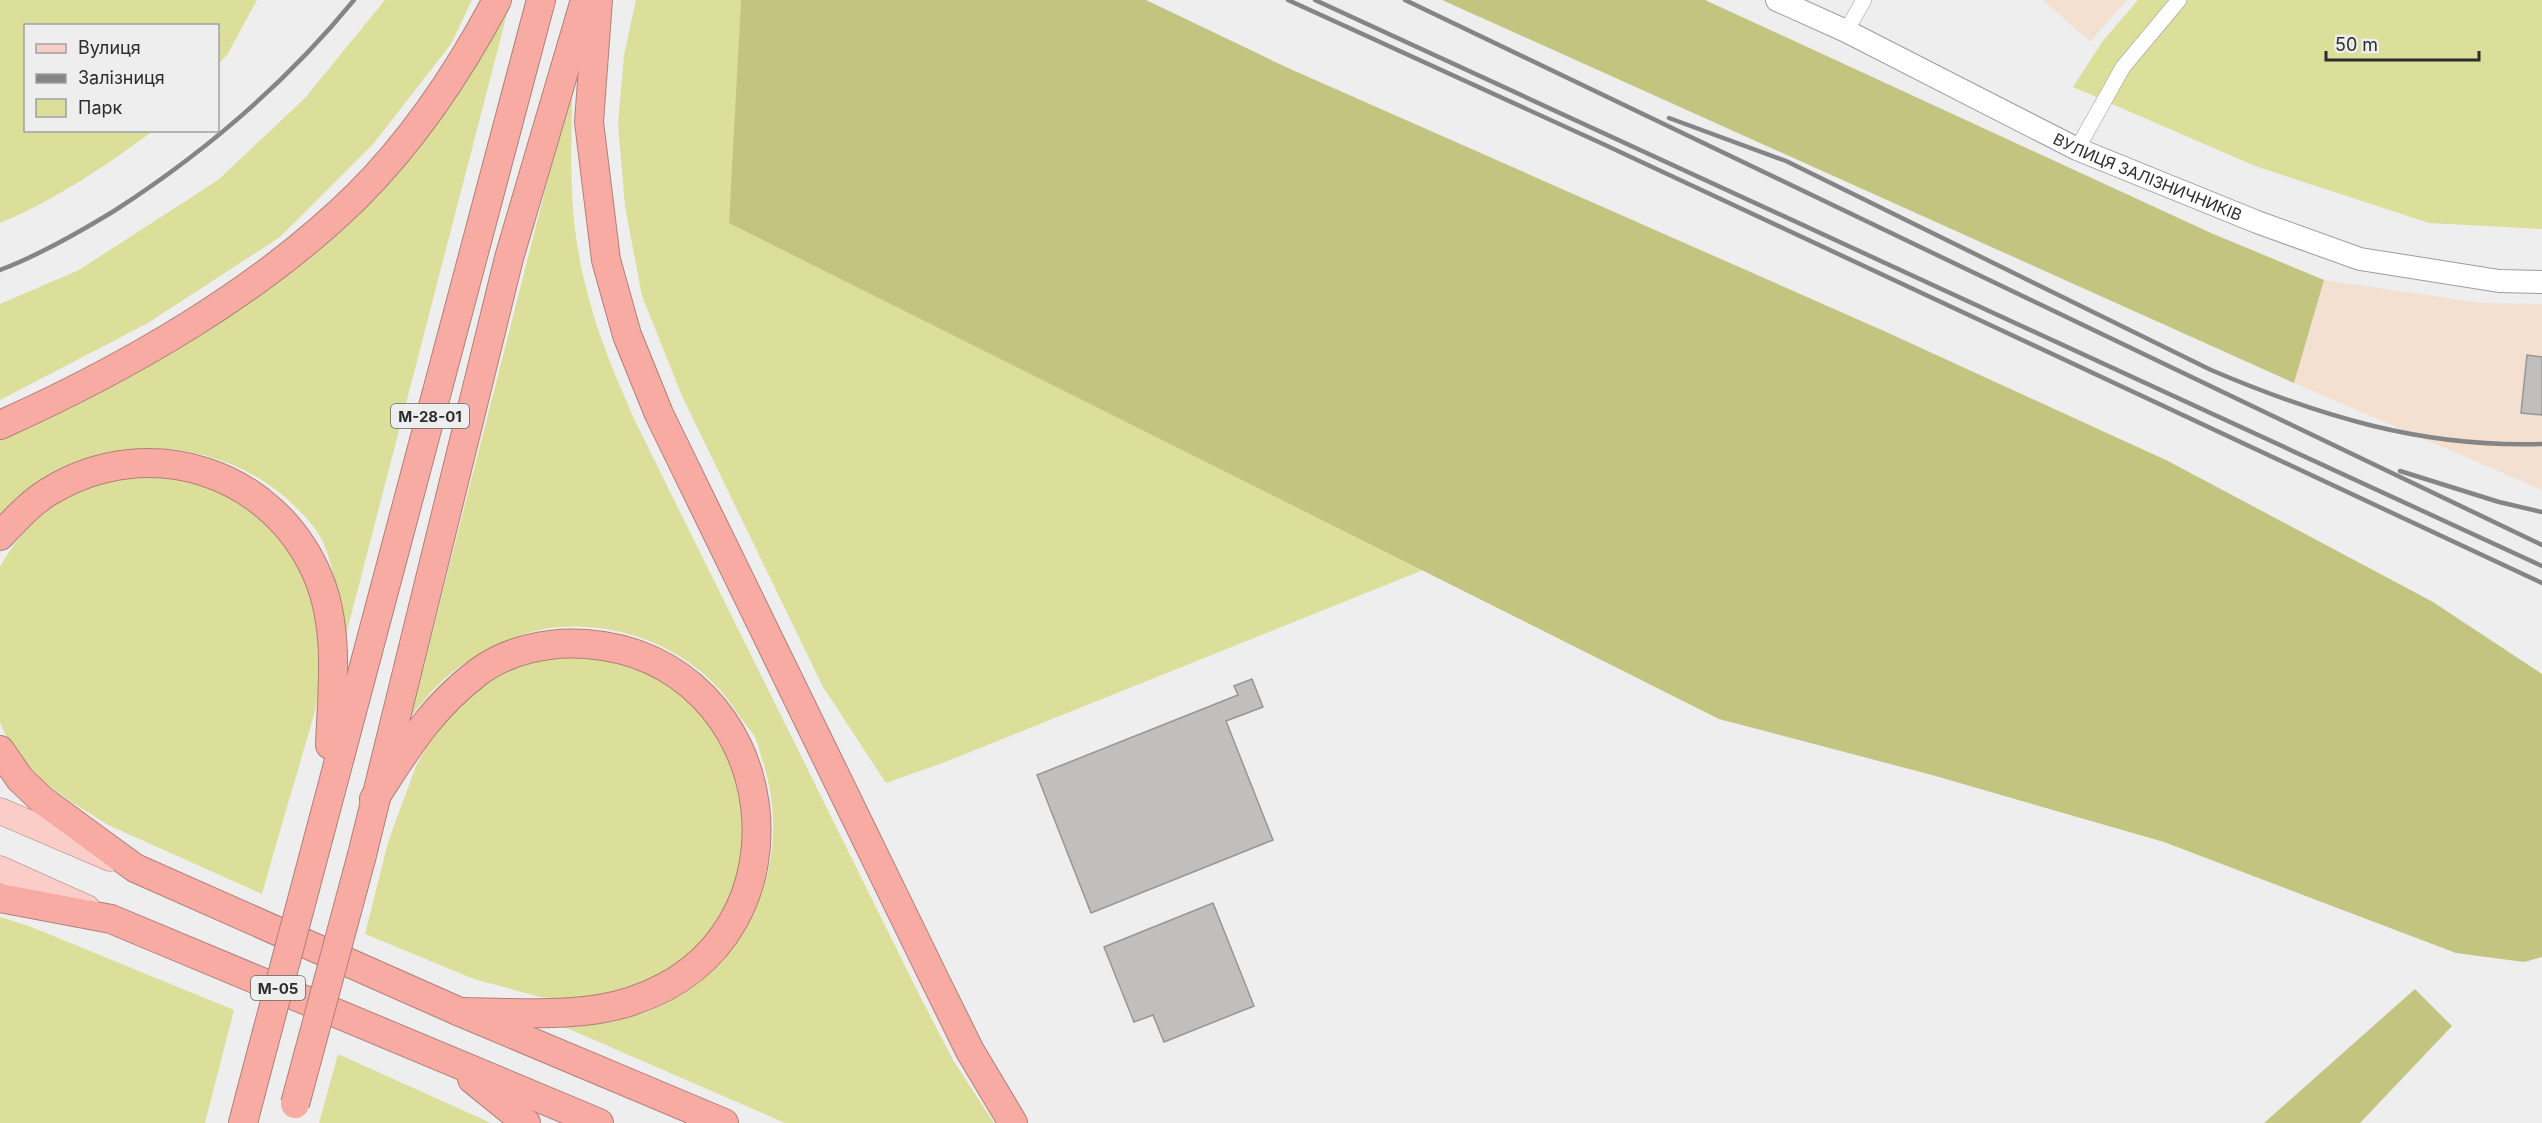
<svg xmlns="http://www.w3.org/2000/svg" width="2542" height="1123" font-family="Inter,sans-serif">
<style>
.industrial{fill:#f3e0d0}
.green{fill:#dcdf9a}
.forest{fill:#c2c47f}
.building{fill:#c0bfbe;stroke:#979695;stroke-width:1.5}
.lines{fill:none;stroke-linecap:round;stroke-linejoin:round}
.street-casing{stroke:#9c9d9e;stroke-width:16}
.secondary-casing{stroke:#9c9d9e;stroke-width:24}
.primary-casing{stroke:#b17f7a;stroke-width:27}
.highway-casing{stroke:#b17f7a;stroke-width:30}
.street{stroke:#fff;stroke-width:15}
.secondary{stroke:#fff;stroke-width:22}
.primary{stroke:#fbcdc8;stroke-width:26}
.highway{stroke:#f8aba3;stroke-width:28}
.rail{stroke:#858586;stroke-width:4.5}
.highway-bridge-casing{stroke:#b17f7a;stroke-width:30;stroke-linecap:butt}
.highway-bridge{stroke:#f8aba3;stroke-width:28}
.labels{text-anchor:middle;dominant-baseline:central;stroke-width:5;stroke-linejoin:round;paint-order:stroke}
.shield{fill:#eeeeef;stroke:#666767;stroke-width:1.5}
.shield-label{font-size:15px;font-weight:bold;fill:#2c2d2d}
.street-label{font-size:16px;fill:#2c2d2d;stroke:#eeeeef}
</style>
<rect width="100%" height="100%" fill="#eeeeef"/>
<g class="industrial">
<path d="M2043 0H2127L2090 42Z"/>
<path d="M2324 280 2482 303 2542 304V490L2294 383Z"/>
</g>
<g class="green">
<path d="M0 0H257L227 55 218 64V26H26V130L153 131C104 167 57 199 0 223Z"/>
<path d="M385 0H472L451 44 374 143 280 237 148 323 0 400V304L79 270 218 180 305 98Z"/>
<path d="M636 0H741L730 223 1423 570 945 762 886 783 823 687 682 396 642 296 625 206 618 124 624 55Z"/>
<path d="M2138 0H2542V229L2429 223 2255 166 2073 87 2102 42Z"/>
<path d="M509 6 346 635C339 606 333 553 316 530 239 428 84 419 0 516V439L213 326 276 283 332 236Z"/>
<path d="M572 85C572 135 569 187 576 236 585 304 610 366 638 427L917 990 953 1060 994 1123H785L555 1023C585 1023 615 1023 644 1013 664 1006 682 994 699 981 764 929 788 845 764 765 761 757 759 747 756 739 752 732 745 724 740 717 728 698 713 680 695 667 648 630 575 615 519 636 492 646 462 662 441 682 430 692 421 705 411 716Z"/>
<path d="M164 476C177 479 191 480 204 485 294 519 336 613 316 705 312 726 304 746 299 767 286 809 274 852 262 894L108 825 70 801 35 776 11 746 0 723V567C24 522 70 485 122 478 135 476 150 477 164 476Z"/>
<path d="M589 654 633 665 678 688 730 750 749 824 733 899 709 938 667 974 625 993 589 1001 540 997 474 979 365 934 388 842 416 766 438 726 469 694 509 668 550 656Z"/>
<path d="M0 917 29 926 234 1010 205 1123H0Z"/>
<path d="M338 1054 491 1123H319Z"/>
</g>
<g class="forest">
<path d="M741 0H1146L1288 68 1884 331 2168 461 2433 602 2542 674V957L2524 962 2456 953 2164 842 1932 775 1719 719 729 223Z"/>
<path d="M1442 0H1705L2211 233 2324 280 2294 383Z"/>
<path d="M2415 989 2452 1026 2360 1123H2264Z"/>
</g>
<g class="building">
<path d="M2527 355 2542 357V415L2521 413Z"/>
<path d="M1252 679 1263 707 1226 721 1273 840 1091 913 1037 775 1238 695 1234 686Z"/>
<path d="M1213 903 1254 1006 1164 1042 1153 1015 1134 1022 1104 947Z"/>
</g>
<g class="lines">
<defs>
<g id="street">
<path d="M1846 31 1864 0"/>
<path d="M2077 149 2123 67 2179 0"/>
</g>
<g id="secondary">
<path id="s1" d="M1777 0 1846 31 2077 149 2257 222 2360 259 2499 281 2542 282"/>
</g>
<g id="primary">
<path d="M0 811 110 858"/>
<path d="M0 869 87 908"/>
</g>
<g id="highway">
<path d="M598 0 589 122 606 260 627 335 659 414 936 982 970 1051 1013 1123"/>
<path d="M0 425C125 369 260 292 358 195 414 139 460 70 497 0"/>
<path d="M0 536C15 520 31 502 50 491 149 431 275 471 319 579 340 631 332 691 330 745"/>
<path d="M0 750 20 779 42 800 135 868 460 1012 724 1123"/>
<path d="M374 799C406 750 429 710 477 673 507 650 550 641 586 644 784 658 823 939 632 1001 578 1019 516 1012 460 1012"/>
<path d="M320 832 541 0"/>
<path d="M362 855 509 258 585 0"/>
<path d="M0 898 111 919 599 1123"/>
<path d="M472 1079 526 1123"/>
<path d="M243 1123 250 1096"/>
</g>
</defs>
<use href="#street" class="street-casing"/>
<use href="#secondary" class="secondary-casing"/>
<use href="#primary" class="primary-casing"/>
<use href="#highway" class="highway-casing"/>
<use href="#street" class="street"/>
<use href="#secondary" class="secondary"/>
<use href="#primary" class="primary"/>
<use href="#highway" class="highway"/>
<g class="rail">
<path d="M1288 0 1603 144 2542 583"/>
<path d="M1315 0 2542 566"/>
<path d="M1405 0 2542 545"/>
<path d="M1669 118 1786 161 2211 370C2319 416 2423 448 2542 444"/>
<path d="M0 270C40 255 78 233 114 211 204 153 286 83 354 0"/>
<path d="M2400 471 2499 502 2542 512"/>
</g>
<defs>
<g id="highway-bridge">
<path d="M250 1096 320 832"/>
<path d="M295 1104 362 855"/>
</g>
</defs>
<use href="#highway-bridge" class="highway-bridge-casing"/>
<use href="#highway-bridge" class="highway-bridge"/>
</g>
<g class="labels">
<g class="shield">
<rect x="391" y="404" width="78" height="24" rx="4.5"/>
<rect x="251" y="976" width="54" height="24" rx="4.5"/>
</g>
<g class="shield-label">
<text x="430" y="416">М-28-01</text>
<text x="278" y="988">М-05</text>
</g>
<g class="street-label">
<text stroke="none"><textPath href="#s1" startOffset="411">ВУЛИЦЯ ЗАЛІЗНИЧНИКІВ</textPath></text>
</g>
</g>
<rect x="24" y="24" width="195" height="108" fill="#eeeeef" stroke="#a0a1a1" stroke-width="1.5"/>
<rect x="36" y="44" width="30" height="9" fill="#fbcdc8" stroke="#a0a1a1" stroke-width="1.5"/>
<text x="78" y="54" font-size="18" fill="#2c2d2d">Вулиця</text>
<rect x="36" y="74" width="30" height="9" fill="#858586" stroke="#a0a1a1" stroke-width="1.5"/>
<text x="78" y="84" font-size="18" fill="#2c2d2d">Залізниця</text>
<rect x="36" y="99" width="30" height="18" fill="#dcdf9a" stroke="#a0a1a1" stroke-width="1.5"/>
<text x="78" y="114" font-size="18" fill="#2c2d2d">Парк</text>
<path d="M2326 51v9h153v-9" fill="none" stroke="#2c2d2d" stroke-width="3"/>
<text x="2335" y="51" font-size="18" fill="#2c2d2d" stroke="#eeeeef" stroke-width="4.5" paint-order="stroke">50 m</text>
</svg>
